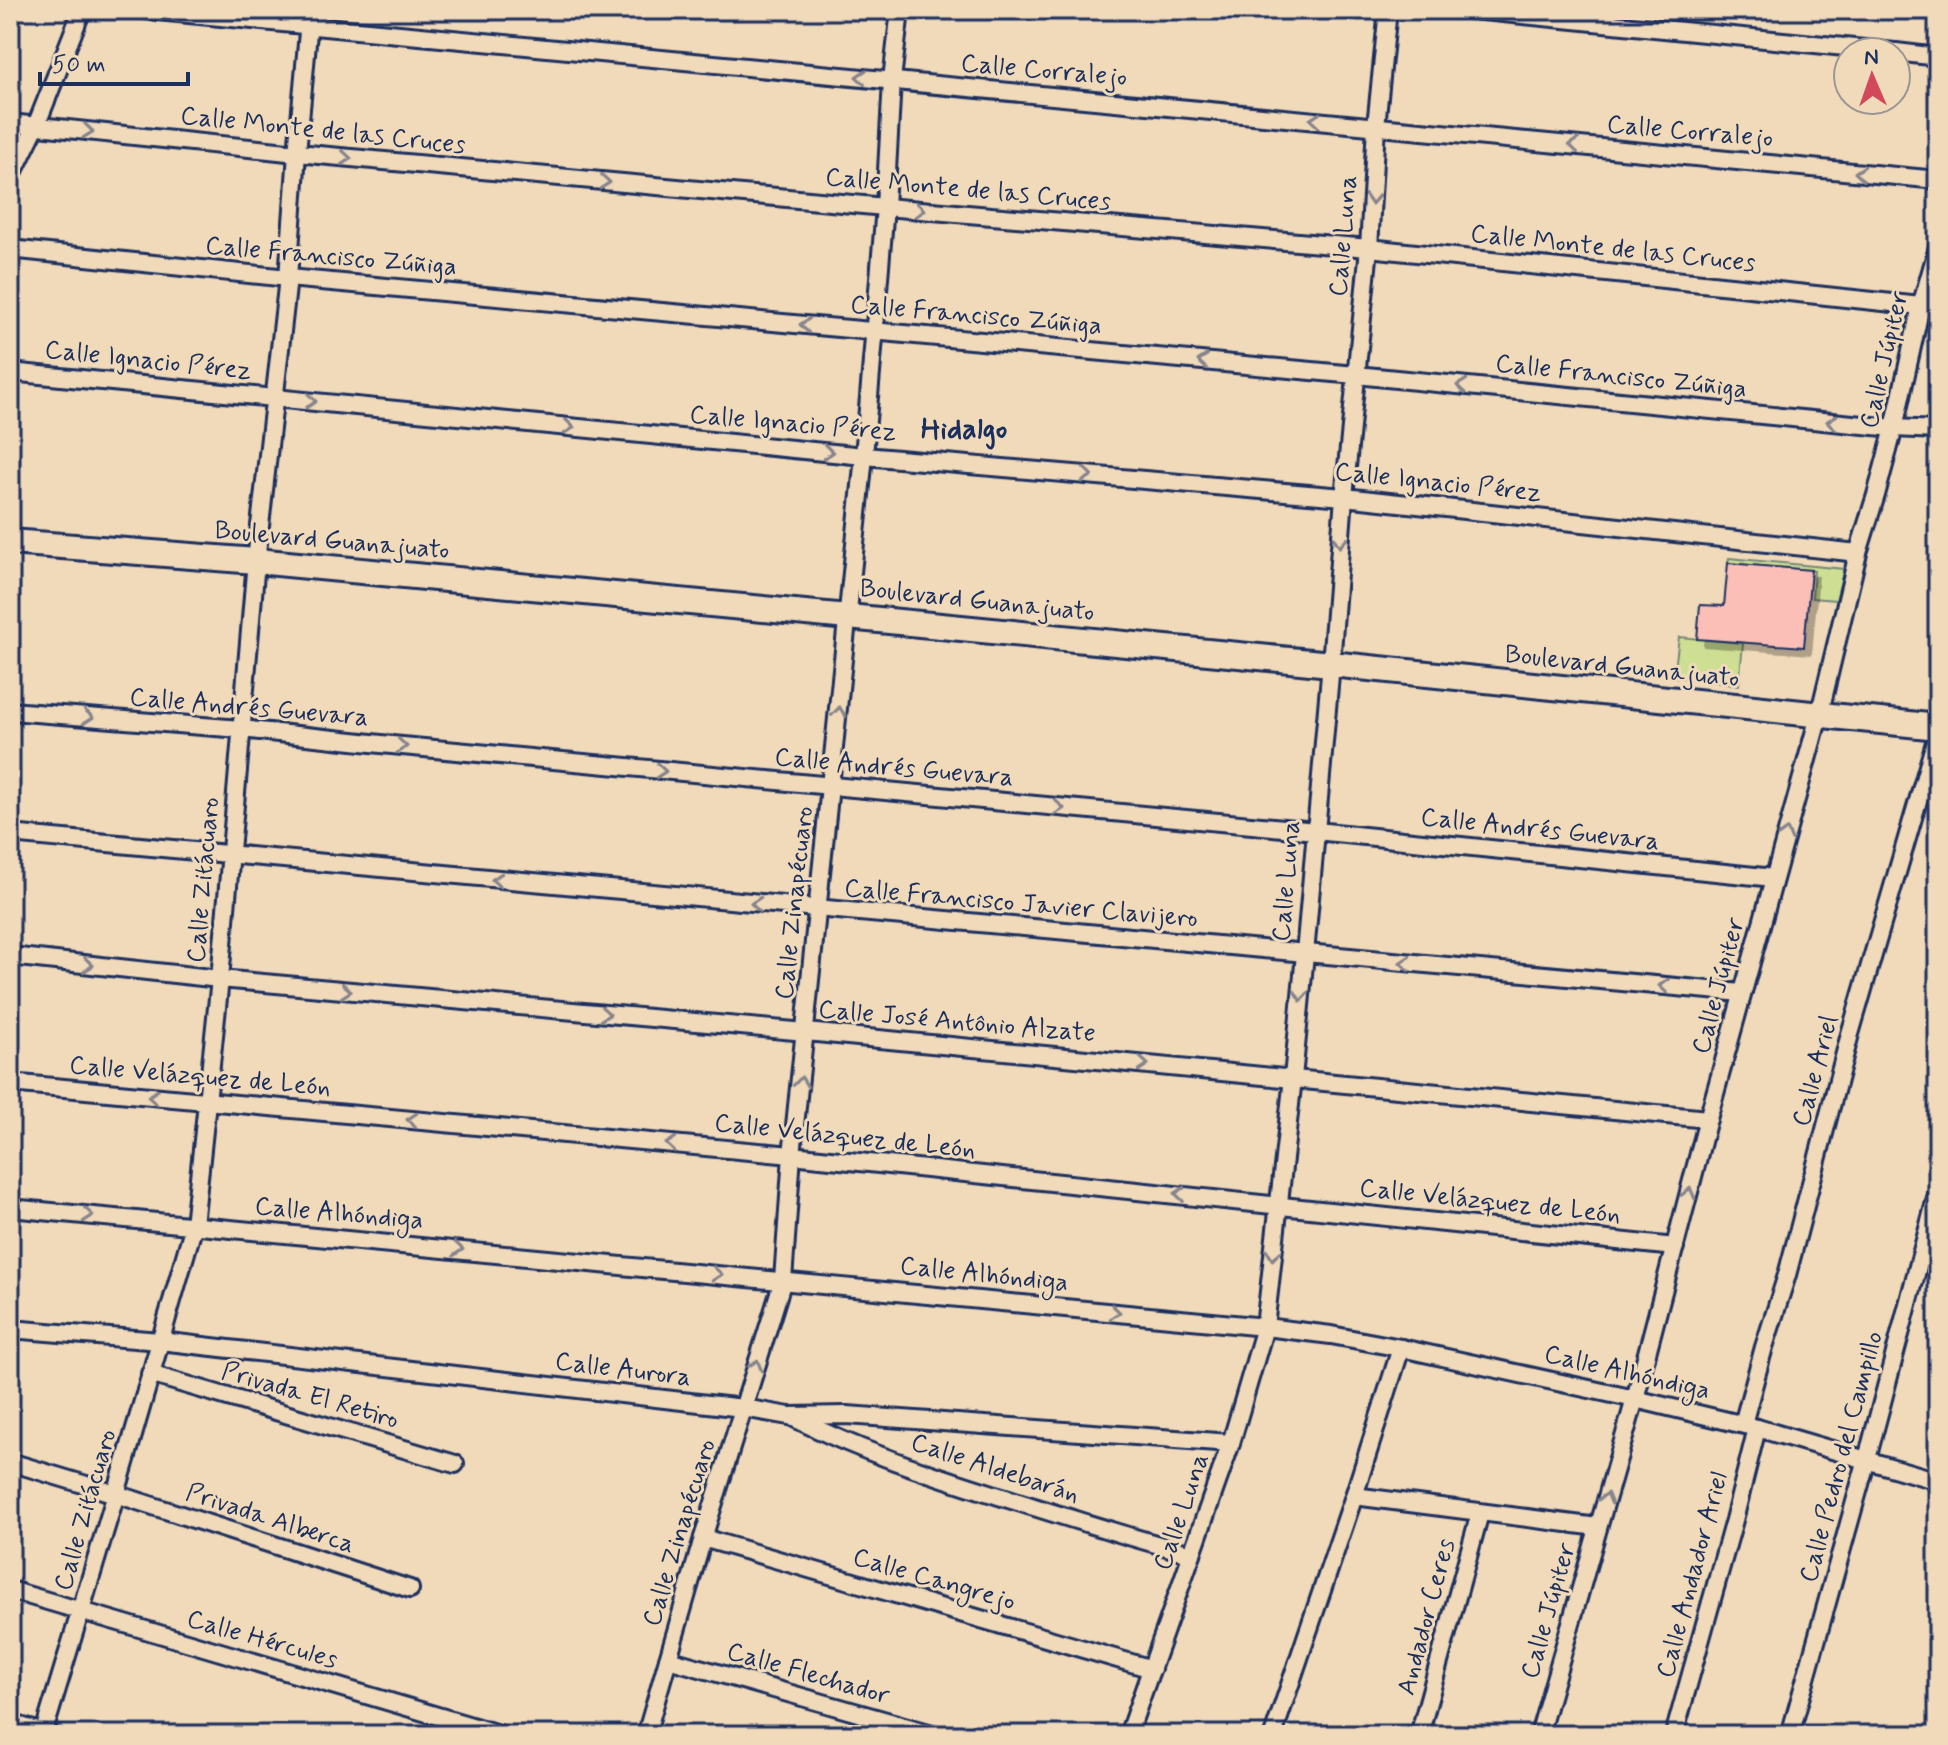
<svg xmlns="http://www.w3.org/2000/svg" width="1948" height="1745" font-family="Mynerve,sans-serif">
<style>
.green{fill:#cedf93;stroke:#748778;stroke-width:2}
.building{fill:#fbbfb7;stroke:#1b2f5e;stroke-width:2;filter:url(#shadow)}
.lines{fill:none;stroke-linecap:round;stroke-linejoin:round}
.street-casing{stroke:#1b2f5e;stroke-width:22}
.secondary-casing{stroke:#1b2f5e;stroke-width:30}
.street{stroke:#f0dab9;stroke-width:16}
.secondary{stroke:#f0dab9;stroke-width:24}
.oneway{stroke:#86848c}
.labels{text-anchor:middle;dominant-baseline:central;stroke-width:6;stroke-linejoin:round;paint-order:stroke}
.street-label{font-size:26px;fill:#1b2f5e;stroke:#f0dab9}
.quarter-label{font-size:30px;font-weight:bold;fill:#1b2f5e;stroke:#f0dab9}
</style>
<defs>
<filter id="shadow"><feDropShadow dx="7" dy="7" stdDeviation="0" flood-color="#0004"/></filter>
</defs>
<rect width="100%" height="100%" fill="#f0dab9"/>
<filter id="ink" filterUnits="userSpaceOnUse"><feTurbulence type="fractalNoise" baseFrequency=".0125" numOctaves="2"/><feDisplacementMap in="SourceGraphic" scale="16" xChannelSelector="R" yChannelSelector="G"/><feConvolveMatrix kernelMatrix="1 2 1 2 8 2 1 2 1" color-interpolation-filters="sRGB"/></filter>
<g filter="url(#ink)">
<g class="green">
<path d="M1729 558 1844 569 1836 600 1812 598 1814 571 1728 563Z"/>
<path d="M1679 637 1743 643 1739 685 1674 677Z"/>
</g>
<path class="building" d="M1728 563 1811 570 1804 647 1697 639 1700 605 1724 606Z"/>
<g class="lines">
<defs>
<g id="street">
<path d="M146 10 1938 180"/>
<path d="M1472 10 1895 52"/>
<path d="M1896 52 1938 57"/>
<path d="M10 123 297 153 885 207 1369 248 1921 306"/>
<path d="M10 179 36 126 82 10"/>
<path d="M10 249 288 278 1356 375 1894 428 1938 430"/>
<path d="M10 372 864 456 1344 497 1858 553"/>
<path d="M10 711 241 729 381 744 1316 831 1774 878"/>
<path d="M10 834 1742 993"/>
<path d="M10 956 220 979 806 1032 1708 1119"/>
<path d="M10 1083 792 1155 1675 1247"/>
<path d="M10 1208 1265 1327 1331 1335 1401 1348 1635 1399 1757 1428 1938 1481"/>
<path d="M10 1329 160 1341 743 1408 789 1416 847 1415 1231 1443"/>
<path d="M150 1374 455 1464"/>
<path d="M794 1418C860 1451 929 1474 999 1496 1063 1516 1127 1537 1192 1554"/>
<path d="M1743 1424 1764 1347 1787 1275 1850 1034 1938 732"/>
<path d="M10 1462 116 1494 410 1589"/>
<path d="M1354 1496 1598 1527"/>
<path d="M703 1538 1152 1669"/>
<path d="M10 1590 502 1735"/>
<path d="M668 1659 936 1735"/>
<path d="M10 1723 51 1735"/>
<path d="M43 1735 116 1494 194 1225 220 979 256 561 288 278 297 153 310 10"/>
<path d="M646 1735 703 1538 783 1280 792 1155 864 456 885 207 892 80 900 10"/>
<path d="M1128 1735 1231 1443 1265 1327 1293 1078 1305 954 1331 664 1344 497 1369 248 1376 126 1388 10"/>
<path d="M1273 1735 1354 1496 1401 1348"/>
<path d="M1419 1735 1480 1513"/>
<path d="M1539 1735 1635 1399 1708 1119 1819 716 1858 553 1876 495 1894 428 1921 306 1938 247"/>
<path d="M1674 1735 1734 1520 1757 1428"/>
<path d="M1790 1735 1867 1459 1938 1191"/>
</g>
<path id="secondary" d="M10 542 256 561 848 617 1331 664 1938 727"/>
</defs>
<use href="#street" class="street-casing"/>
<use href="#secondary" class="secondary-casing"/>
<use href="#street" class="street"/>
<use href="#secondary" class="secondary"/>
</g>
<defs><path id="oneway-chevron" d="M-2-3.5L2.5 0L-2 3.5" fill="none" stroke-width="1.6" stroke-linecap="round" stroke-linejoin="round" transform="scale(2)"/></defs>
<g class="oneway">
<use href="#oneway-chevron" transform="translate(861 77) rotate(-175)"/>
<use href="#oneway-chevron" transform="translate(1315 120) rotate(-175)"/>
<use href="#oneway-chevron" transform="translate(88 131) rotate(6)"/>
<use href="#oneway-chevron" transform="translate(1574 145) rotate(-175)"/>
<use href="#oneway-chevron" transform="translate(346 158) rotate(5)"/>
<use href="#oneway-chevron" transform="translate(1860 173) rotate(-175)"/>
<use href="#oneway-chevron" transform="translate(605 182) rotate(5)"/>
<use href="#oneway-chevron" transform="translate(1372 199) rotate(93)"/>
<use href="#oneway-chevron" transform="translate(920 210) rotate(5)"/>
<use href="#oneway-chevron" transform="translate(805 325) rotate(-175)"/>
<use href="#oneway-chevron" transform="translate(1203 361) rotate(-175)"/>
<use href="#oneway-chevron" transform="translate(1462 386) rotate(-174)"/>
<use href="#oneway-chevron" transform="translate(311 401) rotate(6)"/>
<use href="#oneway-chevron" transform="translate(1832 422) rotate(-174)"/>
<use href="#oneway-chevron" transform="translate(569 427) rotate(6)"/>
<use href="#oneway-chevron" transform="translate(828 452) rotate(6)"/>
<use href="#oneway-chevron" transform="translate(1087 475) rotate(5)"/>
<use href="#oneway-chevron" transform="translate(1340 542) rotate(94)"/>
<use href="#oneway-chevron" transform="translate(839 712) rotate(-84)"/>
<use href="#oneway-chevron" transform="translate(88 717) rotate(5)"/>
<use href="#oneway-chevron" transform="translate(402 746) rotate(5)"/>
<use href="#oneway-chevron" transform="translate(661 771) rotate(5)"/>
<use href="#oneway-chevron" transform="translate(1059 808) rotate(5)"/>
<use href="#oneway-chevron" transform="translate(1786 834) rotate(-74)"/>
<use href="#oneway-chevron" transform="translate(497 880) rotate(-175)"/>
<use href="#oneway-chevron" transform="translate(756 904) rotate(-175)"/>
<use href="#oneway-chevron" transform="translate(1405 963) rotate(-175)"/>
<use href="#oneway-chevron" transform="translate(88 965) rotate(6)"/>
<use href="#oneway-chevron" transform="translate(1664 986) rotate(-175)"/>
<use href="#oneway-chevron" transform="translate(346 991) rotate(5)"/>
<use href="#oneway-chevron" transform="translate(1301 996) rotate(95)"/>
<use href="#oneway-chevron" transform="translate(605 1014) rotate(5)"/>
<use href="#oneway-chevron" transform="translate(1143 1064) rotate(5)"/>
<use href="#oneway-chevron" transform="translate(801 1082) rotate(-84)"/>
<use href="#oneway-chevron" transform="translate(153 1097) rotate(-175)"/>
<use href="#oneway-chevron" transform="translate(412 1120) rotate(-175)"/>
<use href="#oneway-chevron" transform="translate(671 1144) rotate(-175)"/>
<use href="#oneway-chevron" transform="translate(1689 1193) rotate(-76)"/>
<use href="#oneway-chevron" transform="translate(1180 1194) rotate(-174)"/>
<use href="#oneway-chevron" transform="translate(88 1215) rotate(5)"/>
<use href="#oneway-chevron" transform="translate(458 1249) rotate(5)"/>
<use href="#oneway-chevron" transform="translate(1273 1255) rotate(97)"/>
<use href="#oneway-chevron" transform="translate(717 1274) rotate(5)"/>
<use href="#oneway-chevron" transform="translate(1115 1312) rotate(6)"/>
<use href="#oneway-chevron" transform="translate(756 1365) rotate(-73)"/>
<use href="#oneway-chevron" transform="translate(1606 1498) rotate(-74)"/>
</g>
</g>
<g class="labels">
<g class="street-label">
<text transform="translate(1044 71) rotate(5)">Calle Corralejo</text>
<text transform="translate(323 131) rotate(6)">Calle Monte de las Cruces</text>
<text transform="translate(1690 132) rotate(5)">Calle Corralejo</text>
<text transform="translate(968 190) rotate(5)">Calle Monte de las Cruces</text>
<text transform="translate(1344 236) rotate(-85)">Calle Luna</text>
<text transform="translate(1613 249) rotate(6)">Calle Monte de las Cruces</text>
<text transform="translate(331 257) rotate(5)">Calle Francisco Zúñiga</text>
<text transform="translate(976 316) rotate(5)">Calle Francisco Zúñiga</text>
<text transform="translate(1885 360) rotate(-77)">Calle Júpiter</text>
<text transform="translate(148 361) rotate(6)">Calle Ignacio Pérez</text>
<text transform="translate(1621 377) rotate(6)">Calle Francisco Zúñiga</text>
<text transform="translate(793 424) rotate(5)">Calle Ignacio Pérez</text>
<text transform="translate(1438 483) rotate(6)">Calle Ignacio Pérez</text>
<text transform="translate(332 541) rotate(5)">Boulevard Guanajuato</text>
<text transform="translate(977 601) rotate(6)">Boulevard Guanajuato</text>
<text transform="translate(1622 667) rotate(6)">Boulevard Guanajuato</text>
<text transform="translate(249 708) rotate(5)">Calle Andrés Guevara</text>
<text transform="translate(894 768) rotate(5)">Calle Andrés Guevara</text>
<text transform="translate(1540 830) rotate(6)">Calle Andrés Guevara</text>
<text transform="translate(204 880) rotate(-85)">Calle Zitácuaro</text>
<text transform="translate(1287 881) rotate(-85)">Calle Luna</text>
<text transform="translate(795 903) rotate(-84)">Calle Zinapécuaro</text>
<text transform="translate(1021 904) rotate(5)">Calle Francisco Javier Clavijero</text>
<text transform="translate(1719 986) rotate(-75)">Calle Júpiter</text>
<text transform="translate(957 1022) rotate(5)">Calle José Antônio Alzate</text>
<text transform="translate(1816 1071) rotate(-75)">Calle Ariel</text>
<text transform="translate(200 1077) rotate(5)">Calle Velázquez de León</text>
<text transform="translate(845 1137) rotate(6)">Calle Velázquez de León</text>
<text transform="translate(1490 1202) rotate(6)">Calle Velázquez de León</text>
<text transform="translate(339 1214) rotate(5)">Calle Alhóndiga</text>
<text transform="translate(984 1275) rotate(6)">Calle Alhóndiga</text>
<text transform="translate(623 1370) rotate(7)">Calle Aurora</text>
<text transform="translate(1627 1373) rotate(13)">Calle Alhóndiga</text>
<text transform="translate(310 1396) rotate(16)">Privada El Retiro</text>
<text transform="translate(1842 1457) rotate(-75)">Calle Pedro del Campillo</text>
<text transform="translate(995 1469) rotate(18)">Calle Aldebarán</text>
<text transform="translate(86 1510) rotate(-74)">Calle Zitácuaro</text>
<text transform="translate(1182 1512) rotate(-71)">Calle Luna</text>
<text transform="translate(270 1519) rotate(18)">Privada Alberca</text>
<text transform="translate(680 1533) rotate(-73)">Calle Zinapécuaro</text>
<text transform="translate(1693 1575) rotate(-75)">Calle Andador Ariel</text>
<text transform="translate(934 1580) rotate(16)">Calle Cangrejo</text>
<text transform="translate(1549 1611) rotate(-74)">Calle Júpiter</text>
<text transform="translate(1427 1617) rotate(-75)">Andador Ceres</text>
<text transform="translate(262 1640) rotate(16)">Calle Hércules</text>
<text transform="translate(808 1674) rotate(16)">Calle Flechador</text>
</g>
<g class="quarter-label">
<text x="964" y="429">Hidalgo</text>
</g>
</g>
<rect width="1948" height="1745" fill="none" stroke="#f0dab9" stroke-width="40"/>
<rect x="20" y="20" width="1908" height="1705" fill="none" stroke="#1b2f5e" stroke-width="3" filter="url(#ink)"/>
<g transform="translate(1872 76) rotate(358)"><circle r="38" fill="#f0dab9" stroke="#9b9695" stroke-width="2"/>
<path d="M0-6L14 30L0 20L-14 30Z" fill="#d1495b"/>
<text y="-12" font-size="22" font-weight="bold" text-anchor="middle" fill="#1b2f5e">N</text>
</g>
<path d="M40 72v12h148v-12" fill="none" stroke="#1b2f5e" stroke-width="4"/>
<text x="52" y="72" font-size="24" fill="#1b2f5e" stroke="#f0dab9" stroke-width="6" paint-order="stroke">50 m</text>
</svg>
